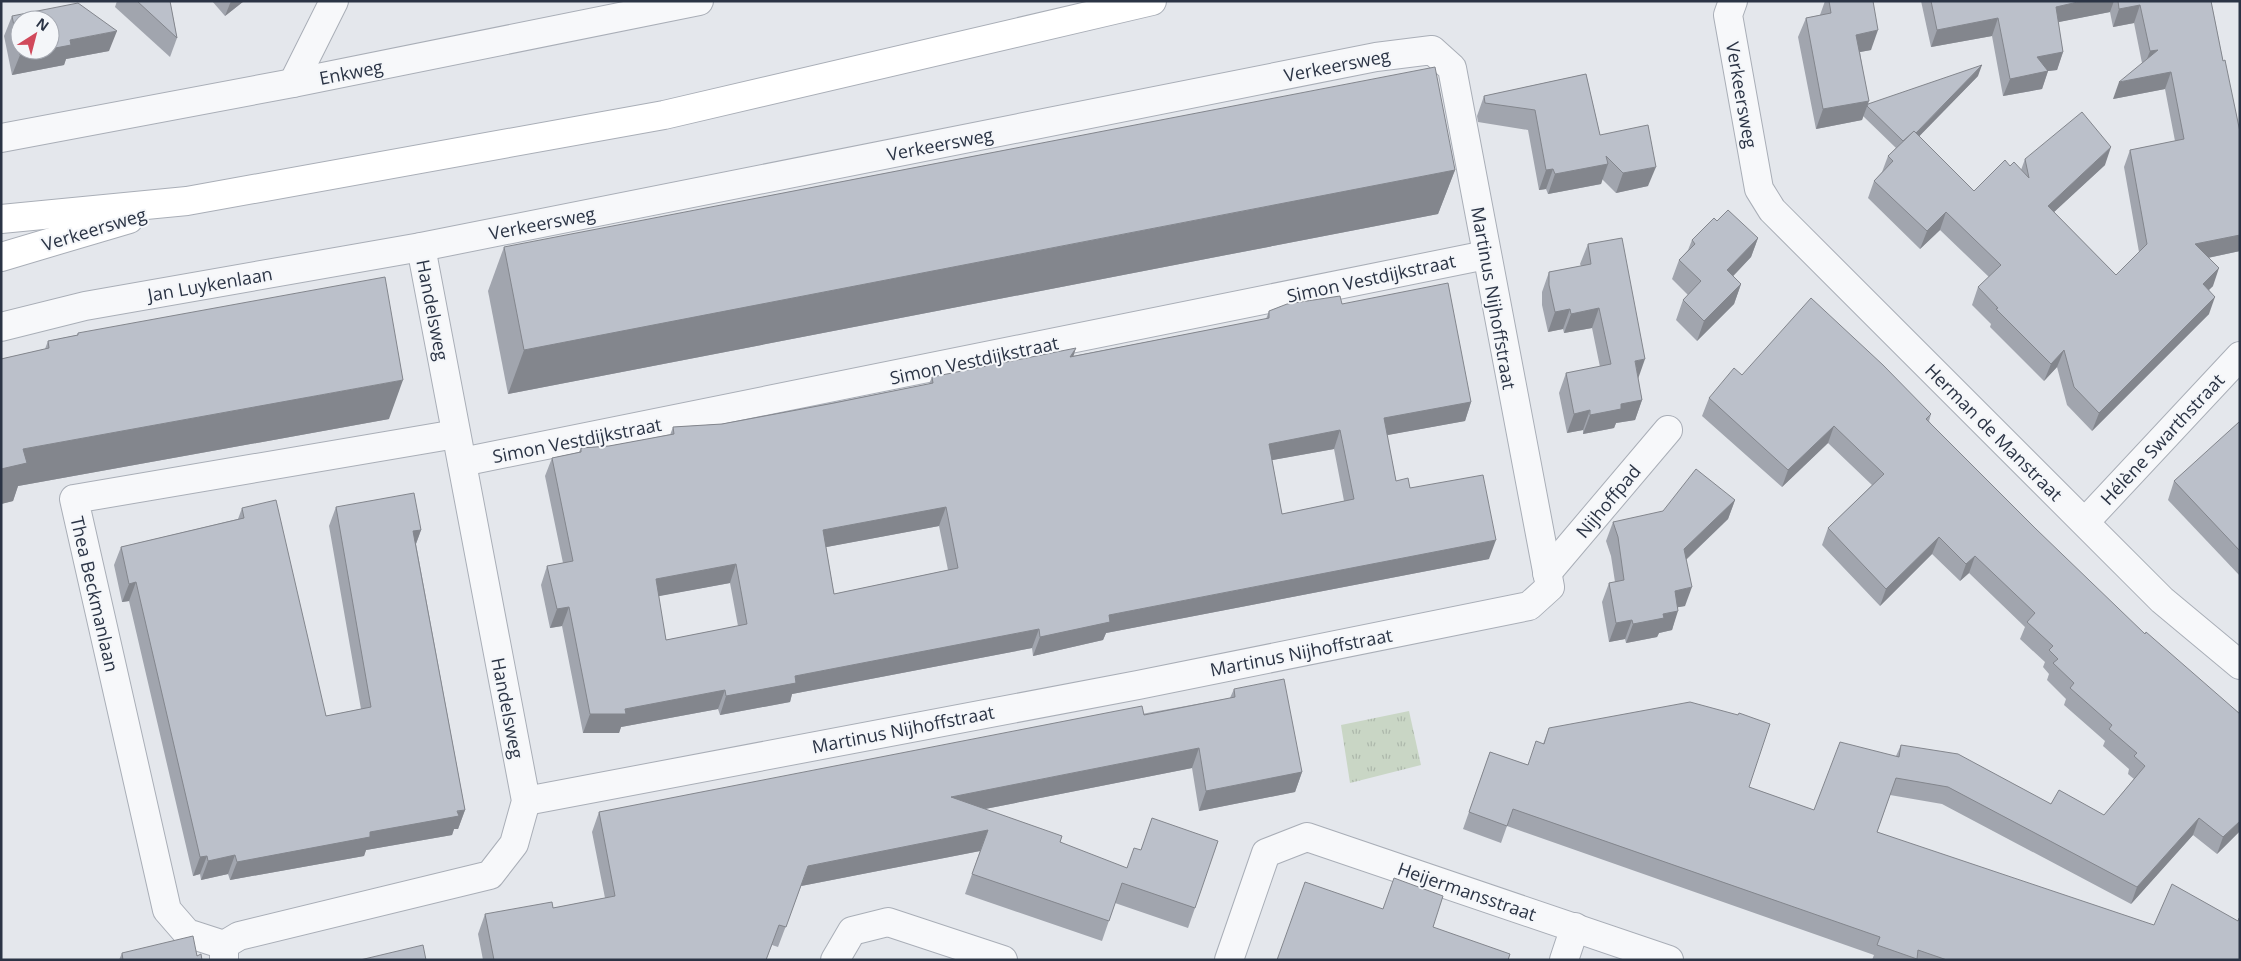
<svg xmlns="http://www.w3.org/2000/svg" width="2241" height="961" font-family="'Open Sans',sans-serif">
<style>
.park{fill:url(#park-tufts)}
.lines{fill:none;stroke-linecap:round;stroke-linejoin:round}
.minor-casing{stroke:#a9aeb7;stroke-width:30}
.secondary-casing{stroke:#a9aeb7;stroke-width:30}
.minor{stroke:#f7f8fa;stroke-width:28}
.secondary{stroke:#fff;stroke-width:28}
.wall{fill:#a1a5ae;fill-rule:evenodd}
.shaded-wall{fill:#83868d}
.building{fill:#bbc0ca;stroke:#83868d;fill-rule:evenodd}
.labels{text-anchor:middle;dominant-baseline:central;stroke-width:4;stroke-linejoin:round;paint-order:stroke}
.street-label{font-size:18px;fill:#2b3445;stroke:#f4f6f9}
</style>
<defs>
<pattern id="park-tufts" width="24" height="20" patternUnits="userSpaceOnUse" patternTransform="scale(1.25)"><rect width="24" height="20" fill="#c9d6c5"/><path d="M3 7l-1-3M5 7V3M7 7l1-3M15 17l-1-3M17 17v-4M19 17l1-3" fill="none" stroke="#adb8ab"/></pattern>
</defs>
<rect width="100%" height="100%" fill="#e4e7ec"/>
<path class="park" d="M1409 711 1421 765 1350 783 1341 725Z"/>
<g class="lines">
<defs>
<g id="minor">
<path d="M1733 1 1728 15 1759 189 1772 210 2162 600 2240 665"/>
<path d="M293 83 334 1"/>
<path d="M1 138 293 83 699 1"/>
<path d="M1 327 85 306 421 247 1376 57 1432 50 1452 68 1550 587 1529 606 1138 685 526 801"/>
<path d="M462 462 1486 255"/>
<path d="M2085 522 2240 356"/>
<path d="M1547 573 1668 430"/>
<path d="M224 945 187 933 167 910 74 499 456 434"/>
<path d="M224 960V945L239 936 490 875 514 844 526 801 421 247"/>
<path d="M835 960 852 931 888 922 1003 960"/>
<path d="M1229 960 1266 853 1307 837 1669 960"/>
<path d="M1564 960 1575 927"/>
</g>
<g id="secondary">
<path d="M1 219 187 201 664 115 1152 1"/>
<path d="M1 257 129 219"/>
</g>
</defs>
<use href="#minor" class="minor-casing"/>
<use href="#secondary" class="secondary-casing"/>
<use href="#minor" class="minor"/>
<use href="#secondary" class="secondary"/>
</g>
<g class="wall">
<path d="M117 1H170L177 38 170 57 115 7Z"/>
<path d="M212 1H244L225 16Z"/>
<path d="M1825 1H1873L1871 50 1860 52 1868 104 1978 76 1919 136 1974 191 2010 166 2021 170 2025 159 2105 165 2054 212 2116 275 2139 252 2124 167 2130 150 2175 141 2165 89 2113 99 2142 63 2134 23 2113 27 2110 12 2058 22 2063 52 2057 70 2048 71 2042 89 2003 96 1992 36 1931 47 1921 1H2211L2223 61 2240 132V251L2208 258 2213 286 2209 290V314L2092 431 2067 405 2057 367 2044 381 1990 327 1991 324 1972 305 1978 287 1989 277 1940 230 1920 249 1868 198 1874 181 1882 172 1888 156 1896 148 1863 116 1862 120 1816 129 1798 37 1806 18 1820 15Z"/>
<path d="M12 16 109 51 66 59 64 65 12 75 4 36Z"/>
<path d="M1586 74 1600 135 1648 186 1616 193 1602 179 1601 184 1548 194 1546 189 1539 190 1528 130 1478 122 1477 116 1484 96Z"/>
<path d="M1455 170 1438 214 508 394 488 291 504 247Z"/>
<path d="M1717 221 1758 238 1751 257 1733 276 1741 284 1734 304 1697 341 1676 320 1683 300 1688 295 1672 279 1679 260 1688 250 1692 240Z"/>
<path d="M1588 244 1638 379 1642 400 1635 420 1616 423 1614 428 1583 434V430L1567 433 1559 393 1566 373 1600 367 1592 328 1564 333 1563 329 1548 332 1542 305V292L1549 272 1581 266 1580 264Z"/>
<path d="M1342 304 1471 402 1465 421 1387 435 1396 481 1410 488 1489 559 1106 633 1103 640 1033 656 1032 648 792 694 790 702 720 715 718 709 621 727 619 733H583L562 626 550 628 541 585 547 566 563 563 545 476 552 458 579 452 581 448 609 446 670 435 673 427 722 424 929 384 932 377 1073 356 1266 319 1269 311ZM1334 449 1344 501 1282 514 1272 460ZM939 526 948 570 834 594 826 547ZM730 583 738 626 666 640 658 596Z"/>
<path d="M78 333 389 419 18 486 13 501 1 504V359L45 349 48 341 77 335Z"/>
<path d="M1742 375 1931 414 1929 421 2240 831 2217 854 2193 835 2131 904 1942 804 1890 795 1877 832 2240 960H1872L1874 955 1507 826 1501 843 1463 829 1490 752 1528 765 1543 744 1549 728 1749 787 1814 810 1896 756 1901 745 2051 804 2104 815 2134 779 2128 774 2129 769 2103 746 2105 741 2064 705 2066 699 2047 680 2049 674 2043 667 2045 662 2020 639 2025 627 1969 573 1960 581 1932 554 1880 606 1822 545 1828 528 1872 485 1828 443 1782 487 1702 416 1709 398Z"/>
<path d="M2240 423V576L2168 500 2174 481Z"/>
<path d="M1735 500 1728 519 1686 560 1685 606 1678 607 1672 630 1659 633 1657 637 1626 643 1625 639 1609 642 1602 602 1609 583 1615 582 1611 556 1606 541 1613 522Z"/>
<path d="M336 507 421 530 416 544 465 810 458 829H454L452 835 366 850 364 856 230 880 228 874 201 880 200 874 193 876 129 601 122 602 114 565 121 547 238 519 242 508 326 716 361 709 329 526Z"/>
<path d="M1234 689 1302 772 1295 792 1199 811 1192 768 985 809 1060 842 1195 908 1188 928 1115 903 1102 941 965 894 980 851 801 886 778 947 772 945 766 960H483L478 934 485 914 553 908 605 898 592 832 599 812 1230 698Z"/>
<path d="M122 953 197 956 202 960H119Z"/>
</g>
<g class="shaded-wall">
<path d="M231 1H244L225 16Z"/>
<path d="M2082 1H2114L2110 12 2049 24 2056 7Z"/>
<path d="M2140 5 2134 23 2113 27 2119 9Z"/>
<path d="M1998 18 1992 36 1931 47 1937 30Z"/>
<path d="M1878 30 1871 50 1849 54 1856 35Z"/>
<path d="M117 31 109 51 66 59 64 65 12 75 20 55 50 50 70 40Z"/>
<path d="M2158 50 2143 69 2150 51Z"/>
<path d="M2063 52 2057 70 2048 71 2042 89 2003 96 2010 79 2037 57Z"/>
<path d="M1982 65 1978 76 1902 154 1906 144Z"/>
<path d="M2171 72 2165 89 2113 99 2119 82Z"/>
<path d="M1869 101 1862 120 1816 129 1823 109Z"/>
<path d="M2111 147 2105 165 2041 224 2048 206Z"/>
<path d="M1608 164 1601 184 1548 194 1555 174Z"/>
<path d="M1656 167 1648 186 1616 193 1623 173Z"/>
<path d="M1553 169 1546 189 1539 190 1546 170Z"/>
<path d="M1455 170 1438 214 508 394 524 350Z"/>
<path d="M1946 212 1940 230 1920 249 1927 231Z"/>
<path d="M2240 235V251L2188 262 2195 244Z"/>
<path d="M1758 238 1751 257 1720 290 1727 270Z"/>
<path d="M2219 268 2213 286 2196 302 2203 284Z"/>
<path d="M1741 284 1734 304 1697 341 1704 321Z"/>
<path d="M2215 297 2209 314 2092 431 2099 413Z"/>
<path d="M1599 308 1592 328 1564 333 1571 314Z"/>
<path d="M1570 309 1563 329 1548 332 1555 312Z"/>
<path d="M1076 348 1070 367V357Z"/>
<path d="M2064 350 2057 367 2044 381 2051 364Z"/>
<path d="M1645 359 1638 379 1635 361Z"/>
<path d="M403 380 389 419 18 486 13 501 1 504V469L23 449Z"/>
<path d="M1642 400 1635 420 1616 423 1614 428 1583 434 1590 415 1621 404Z"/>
<path d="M1471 402 1465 421 1377 437 1384 418Z"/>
<path d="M1590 410 1583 430 1567 433 1574 414Z"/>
<path d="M1834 426 1828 443 1782 487 1788 470Z"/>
<path d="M1340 430 1334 449 1262 462 1269 444Z"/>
<path d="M1735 500 1728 519 1677 568 1684 549Z"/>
<path d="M946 507 939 526 816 549 823 530Z"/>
<path d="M421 530 414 549 413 531Z"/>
<path d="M1939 537 1932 554 1880 606 1886 589Z"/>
<path d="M1496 540 1489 559 1106 633 1103 640 1033 656 1040 637 1109 615Z"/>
<path d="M1975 556 1969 573 1960 581 1966 564Z"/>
<path d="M736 564 730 583 649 598 656 579Z"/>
<path d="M136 582 129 601 122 602 129 584Z"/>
<path d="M1692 587 1685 606 1668 609 1675 591Z"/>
<path d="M569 607 562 626 550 628 557 609Z"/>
<path d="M1678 611 1672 630 1659 633 1657 637 1626 643 1633 624 1663 614Z"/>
<path d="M1632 620 1625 639 1609 642 1616 623Z"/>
<path d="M1039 629 1032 648 792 694 790 702 720 715 726 696 795 676Z"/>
<path d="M725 690 718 709 621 727 619 733H583L590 714 625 709Z"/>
<path d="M1199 748 1192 768 944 817 951 797Z"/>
<path d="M1302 772 1295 792 1199 811 1206 791Z"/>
<path d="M465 810 458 829H454L452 835 366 850 364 856 230 880 237 862 370 832Z"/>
<path d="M2199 818 2193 835 2131 904 2137 887Z"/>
<path d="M2240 821V831L2217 854 2223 837Z"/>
<path d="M988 830 980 851 801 886 808 866Z"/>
<path d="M235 855 228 874 201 880 208 861Z"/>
<path d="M207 856 200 874 193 876 200 857Z"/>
</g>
<g class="building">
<path d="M137 1H170L177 38Z"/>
<path d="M1829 1H1873L1878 30 1856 35 1869 101 1823 109 1806 18 1831 13Z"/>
<path d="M1931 1H2082L2056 7 2063 52 2037 57 2048 71 2010 79 1998 18 1937 30Z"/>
<path d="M2118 1H2211L2223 61 2225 60 2240 132V235L2195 244 2219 268 2203 284 2215 297 2099 413 2074 387 2064 350 2051 364 1996 309 1998 308 1978 287 2001 265 1946 212 1927 231 1874 181 1893 161 1888 156 1914 131 1974 191 2005 160 2010 166 2014 162 2029 178 2025 159 2082 112 2111 147 2048 206 2116 275 2147 244 2130 150 2184 139 2171 72 2119 82 2158 50 2150 51 2140 5 2119 9Z"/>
<path d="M78 3 117 31 70 40 71 45 50 49V20H20V50H47L20 55 12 16Z"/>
<path d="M1982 65 1916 133 1914 131 1903 141 1867 106 1868 104Z"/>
<path d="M1435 67 1455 170 524 350 504 247Z"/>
<path d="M1586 74 1600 135 1648 125 1656 167 1623 173 1606 156 1608 164 1555 174 1553 169 1546 170 1535 110 1485 103 1484 96Z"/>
<path d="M1728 210 1758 238 1727 270 1741 284 1704 321 1683 300 1701 281 1679 260 1695 244 1692 240 1714 218 1717 221Z"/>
<path d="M1622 238 1645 359 1635 361 1642 400 1621 404V409L1590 415V410L1574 414 1566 373 1611 364 1599 308 1571 314 1570 309 1555 312 1549 285V272L1591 264 1588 244Z"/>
<path d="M385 277 403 380 23 449 27 463 1 469V359L49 348 48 341 78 335V333Z"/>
<path d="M1448 283 1471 402 1384 418 1396 481 1408 478 1410 488 1483 475 1496 540 1109 615 1110 622 1040 637 1039 629 795 676 796 683 726 696 725 690 625 709 626 714H590L569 607 557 609 547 566 573 561 552 458 581 452V448L609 446 674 434 673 427 722 424 834 403 933 383 932 377 1076 348 1070 357 1269 318V311L1287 304 1340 296 1342 304ZM1340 430 1354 499 1282 514 1269 444ZM946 507 958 568 834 594 823 530ZM736 564 747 624 666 640 656 579Z"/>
<path d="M1811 298 1883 365 1931 414 1926 419 2036 529 2145 634 2146 632 2240 714V821L2223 837 2199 818 2137 887 1948 787 1896 778 1877 832 2154 925 2172 884 2238 921 2239 918 2240 919V960H1947L1918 950 1917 959 1877 945 1880 937 1513 809 1507 826 1469 812 1490 752 1528 765 1536 741 1544 744 1549 728 1690 702 1738 715 1739 713 1770 724 1749 787 1814 810 1840 742 1899 757 1901 745 1958 754 2051 804 2059 790 2104 815 2145 766 2134 756 2137 753 2109 729 2112 725 2070 688 2074 683 2053 663 2058 659 2049 650 2053 646 2027 622 2035 613 1975 556 1966 564 1939 537 1886 589 1828 528 1884 474 1834 426 1788 470 1709 398 1734 368 1742 375Z"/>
<path d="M2239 422 2240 423V551L2174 481Z"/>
<path d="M1696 469 1735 500 1684 549 1692 587 1675 591 1678 611 1663 614 1664 618 1633 624 1632 620 1616 623 1609 583 1624 580 1618 537 1613 522 1663 511Z"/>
<path d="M414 493 421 530 413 531 465 810 457 811 459 816 370 832V837L237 862 235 855 208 861 207 856 200 857 136 582 129 584 121 547 244 518 242 508 276 500 326 716 371 707 336 507Z"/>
<path d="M1284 679 1302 772 1206 791 1199 748 951 797 1062 836 1060 842 1127 868 1134 848 1141 850 1152 818 1218 841 1195 908 1122 883 1109 921 972 874 988 830 808 866 786 927 779 925 766 960H494L485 914 552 902 553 908 615 896 599 812 1142 706 1144 715 1235 697 1234 689Z"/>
<path d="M1394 878 1443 896 1433 927 1510 954 1508 960H1277L1305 882 1383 909Z"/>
<path d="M193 936 197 956 201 954 202 960H123L122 953Z"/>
<path d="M423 945 426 960H360Z"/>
</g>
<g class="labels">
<g class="street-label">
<text transform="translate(1337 65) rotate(-11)">Verkeersweg</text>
<text transform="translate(351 72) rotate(-11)">Enkweg</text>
<text transform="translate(1742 95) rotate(80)">Verkeersweg</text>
<text transform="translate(940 144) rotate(-11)">Verkeersweg</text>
<text transform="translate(542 223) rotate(-11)">Verkeersweg</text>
<text transform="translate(94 229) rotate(-17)">Verkeersweg</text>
<text transform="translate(1371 278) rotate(-12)">Simon Vestdijkstraat</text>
<text transform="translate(210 284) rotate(-10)">Jan Luykenlaan</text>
<text transform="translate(1494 298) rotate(80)">Martinus Nijhoffstraat</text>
<text transform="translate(433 310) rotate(79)">Handelsweg</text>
<text transform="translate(974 360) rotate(-12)">Simon Vestdijkstraat</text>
<text transform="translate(1994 432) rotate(45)">Herman de Manstraat</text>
<text transform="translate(2162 439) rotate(-47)">Hélène Swarthstraat</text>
<text transform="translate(577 440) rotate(-11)">Simon Vestdijkstraat</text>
<text transform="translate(1608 501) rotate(-50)">Nijhoffpad</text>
<text transform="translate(95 594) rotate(77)">Thea Beckmanlaan</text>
<text transform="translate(1301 652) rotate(-11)">Martinus Nijhoffstraat</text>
<text transform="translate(508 708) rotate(79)">Handelsweg</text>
<text transform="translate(903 729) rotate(-11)">Martinus Nijhoffstraat</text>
<text transform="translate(1467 891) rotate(19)">Heijermansstraat</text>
</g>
</g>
<rect width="2241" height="961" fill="none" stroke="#2b3445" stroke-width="5"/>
<g transform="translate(35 35) rotate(36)"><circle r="24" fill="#f4f6f9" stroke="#a4a8b1"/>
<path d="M0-4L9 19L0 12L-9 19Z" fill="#d1495b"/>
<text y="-8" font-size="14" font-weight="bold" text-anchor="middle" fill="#2b3445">N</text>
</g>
</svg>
